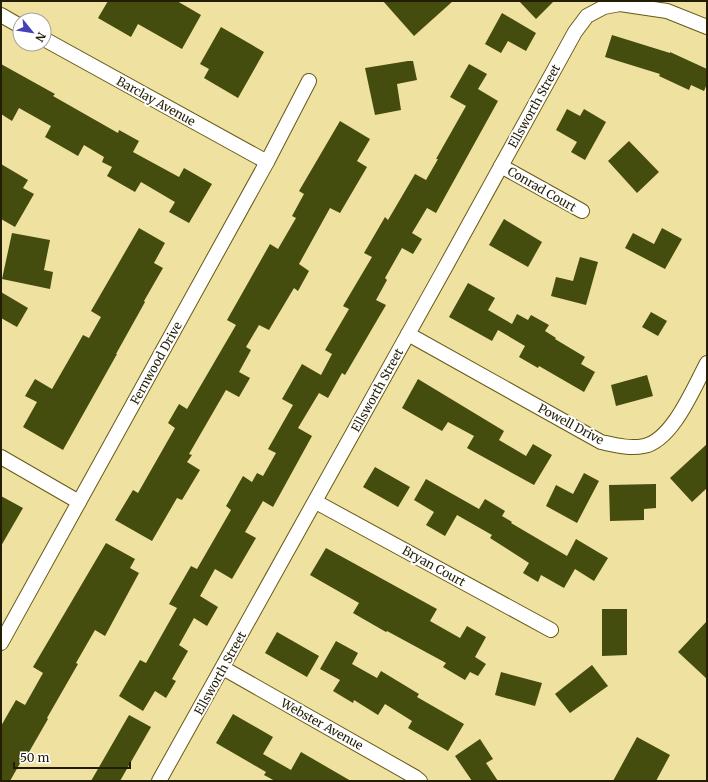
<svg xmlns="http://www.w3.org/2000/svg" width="708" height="782" font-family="Merriweather,serif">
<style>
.building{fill:#444d0d}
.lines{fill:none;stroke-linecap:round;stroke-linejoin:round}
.street-casing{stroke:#665916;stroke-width:16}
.street{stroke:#fff;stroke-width:14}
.labels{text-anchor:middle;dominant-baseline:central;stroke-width:4;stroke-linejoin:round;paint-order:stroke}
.street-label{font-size:12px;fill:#231d03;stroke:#fff}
</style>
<rect width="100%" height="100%" fill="#efe19f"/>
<g class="building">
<path d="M108 1H177L201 15 182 49 138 24 131 37 98 18Z"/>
<path d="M383 1H453L414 36Z"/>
<path d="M519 1H554L536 19Z"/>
<path d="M502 13 536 33 526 51 508 41 501 53 485 44Z"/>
<path d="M221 27 264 52 238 98 204 78 209 69 200 64Z"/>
<path d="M612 35 670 53V52L707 69V84L704 91 691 85 689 90 659 76 660 74 605 57Z"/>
<path d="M408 61H413L417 80 397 84 401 110 375 115 365 68Z"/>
<path d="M1 64 55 94 53 96 118 133 119 130 139 141 133 152 179 177 184 168 212 184 189 223 169 212 175 202 141 182 135 192 107 176 112 167 102 162 104 157 84 145 78 156 45 137 51 126 19 108 12 121 1 114Z"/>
<path d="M469 64 487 74 478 89 498 101 436 213 427 208 412 233 422 239 413 254 402 248 385 278 387 280 376 300 386 305 345 375 342 373 328 398 319 393 298 428 312 436 273 507 263 501 245 532 256 538 232 579 215 569 200 596 218 607 207 626 194 618 179 645 188 651 172 679 176 681 166 698 155 691 143 711 119 696 140 660 146 663 177 608 169 604 191 566 197 569 231 510 226 506 243 476 252 482 257 473 263 476 276 453 268 449 293 405 282 399 302 364 321 375 332 354 325 350 349 309 343 306 372 257 364 253 385 217 388 220 415 174 426 180 438 159H436L466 106 450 97Z"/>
<path d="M567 109 580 116 584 109 606 122 585 160 571 152 577 142 556 130Z"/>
<path d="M340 121 370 139 357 161 367 167 340 213 330 208 299 264 309 271 298 291 294 288 269 330 259 325 246 347 251 350 239 372 250 378 239 397 226 390 189 454 192 455 187 462 200 470 182 500 177 498 152 541 115 520 133 490 138 493 175 428 168 423 179 404 187 409 236 325 227 320 270 244 278 249 296 218 292 216 304 194 299 191Z"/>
<path d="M629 141 659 172 637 193 608 161Z"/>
<path d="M1 164 28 180 23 188 34 194 15 227 1 219Z"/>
<path d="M504 219 542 242 528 267 489 245Z"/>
<path d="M139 228 165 243 154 263 163 268 144 301 145 302 116 354H117L63 450 23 427 37 402 25 396 35 379 52 389 83 335 89 338 101 317 91 311Z"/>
<path d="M662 228 682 239 665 269 625 248 633 233 654 244Z"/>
<path d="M12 233 50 240 44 270 53 272 50 289 2 279Z"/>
<path d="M580 257 598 262 586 305 551 296 556 277 573 281Z"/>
<path d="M468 283 495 298 488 310 512 324 517 314 528 320 531 315 549 325 545 331 556 338 555 339 585 357 581 364 595 372 584 392 539 366 538 368 519 357 525 346 498 330 492 341 449 317Z"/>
<path d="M1 292 28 308 17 327 1 318Z"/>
<path d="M651 312 667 321 658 336 642 327Z"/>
<path d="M647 375 653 396 616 406 611 385Z"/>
<path d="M418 379 504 431 499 440 526 456 533 444 552 455 534 485 467 448 474 436 448 422 442 431 402 408Z"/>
<path d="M707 444V488L692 502 670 478Z"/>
<path d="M375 467 410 487 398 507 363 487Z"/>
<path d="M584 473 599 481 577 523 546 506 556 485 573 494Z"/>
<path d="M426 479 479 509 485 499 505 511 502 516 512 522 511 523 567 556 576 539 608 558 594 581 575 569 564 588 541 575 538 582 523 573 529 563 490 538 492 535 457 515 445 536 426 525 434 512 414 500Z"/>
<path d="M656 484V508L644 509V520L610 521 609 485Z"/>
<path d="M1 496 23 508 1 546Z"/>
<path d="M106 543 135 559 130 568 139 573 105 636 95 630 76 663 78 664 47 718 48 719 25 759 23 758 10 781H1V726L16 700 25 705 43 673 33 667Z"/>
<path d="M326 548 437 609 430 621 460 638 467 626 486 637 475 657 486 664 478 676 470 672 465 680 443 667 446 663 387 631 386 632 353 613 359 603 310 575Z"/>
<path d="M602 609H627V655L602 656Z"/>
<path d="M707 621V679L678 652Z"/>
<path d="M277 632 319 656 307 677 265 653Z"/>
<path d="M336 641 358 653 352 664 377 678 381 671 419 694 417 697 464 724 448 751 408 728 412 721 385 704 378 715 354 700 353 703 333 691 340 680 320 669Z"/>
<path d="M592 665 608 686 570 713 555 694Z"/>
<path d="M501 672 542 683 535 706 495 695Z"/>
<path d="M233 714 273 737 263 754 291 770 301 752 351 781H275L264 775 266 772 216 743Z"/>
<path d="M129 715 151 727 120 781H91Z"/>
<path d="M637 737 670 755 656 781H613Z"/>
<path d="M480 739 493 759 486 763 498 781H472L455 756Z"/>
</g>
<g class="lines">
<defs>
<g id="street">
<path d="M1 15 20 26"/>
<path d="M44 39 267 162"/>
<path d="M501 166 582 211"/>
<path d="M408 334 601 442C615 445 629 449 644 446 673 440 694 387 707 363"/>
<path d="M1 457 79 502"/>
<path d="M316 502 551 630"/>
<path d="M1 643 267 162 309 81"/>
<path d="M223 668 415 777 420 781"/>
<path d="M159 781C300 532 437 282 575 32L587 16 604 7 620 4 667 11 707 27"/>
</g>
</defs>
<use href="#street" class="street-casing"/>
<use href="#street" class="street"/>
</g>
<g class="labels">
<g class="street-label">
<text transform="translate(156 101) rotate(29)">Barclay Avenue</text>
<text transform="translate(534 106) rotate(-61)">Ellsworth Street</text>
<text transform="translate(542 189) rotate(30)">Conrad Court</text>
<text transform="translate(156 363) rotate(-61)">Fernwood Drive</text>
<text transform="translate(377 390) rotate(-61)">Ellsworth Street</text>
<text transform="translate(571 424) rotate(28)">Powell Drive</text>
<text transform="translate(434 566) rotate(29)">Bryan Court</text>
<text transform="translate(220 673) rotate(-61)">Ellsworth Street</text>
<text transform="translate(322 724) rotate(29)">Webster Avenue</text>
</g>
</g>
<rect width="708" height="782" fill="none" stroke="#231d03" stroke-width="4"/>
<g transform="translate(32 32) rotate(120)"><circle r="19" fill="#ffffff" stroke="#a7a59a"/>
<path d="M0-3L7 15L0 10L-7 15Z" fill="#4542b8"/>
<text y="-6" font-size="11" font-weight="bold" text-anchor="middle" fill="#231d03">N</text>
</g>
<path d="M14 762v6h116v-6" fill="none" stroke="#231d03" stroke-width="2"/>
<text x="20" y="762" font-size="12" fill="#231d03" stroke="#ffffff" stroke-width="3" paint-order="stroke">50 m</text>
</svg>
